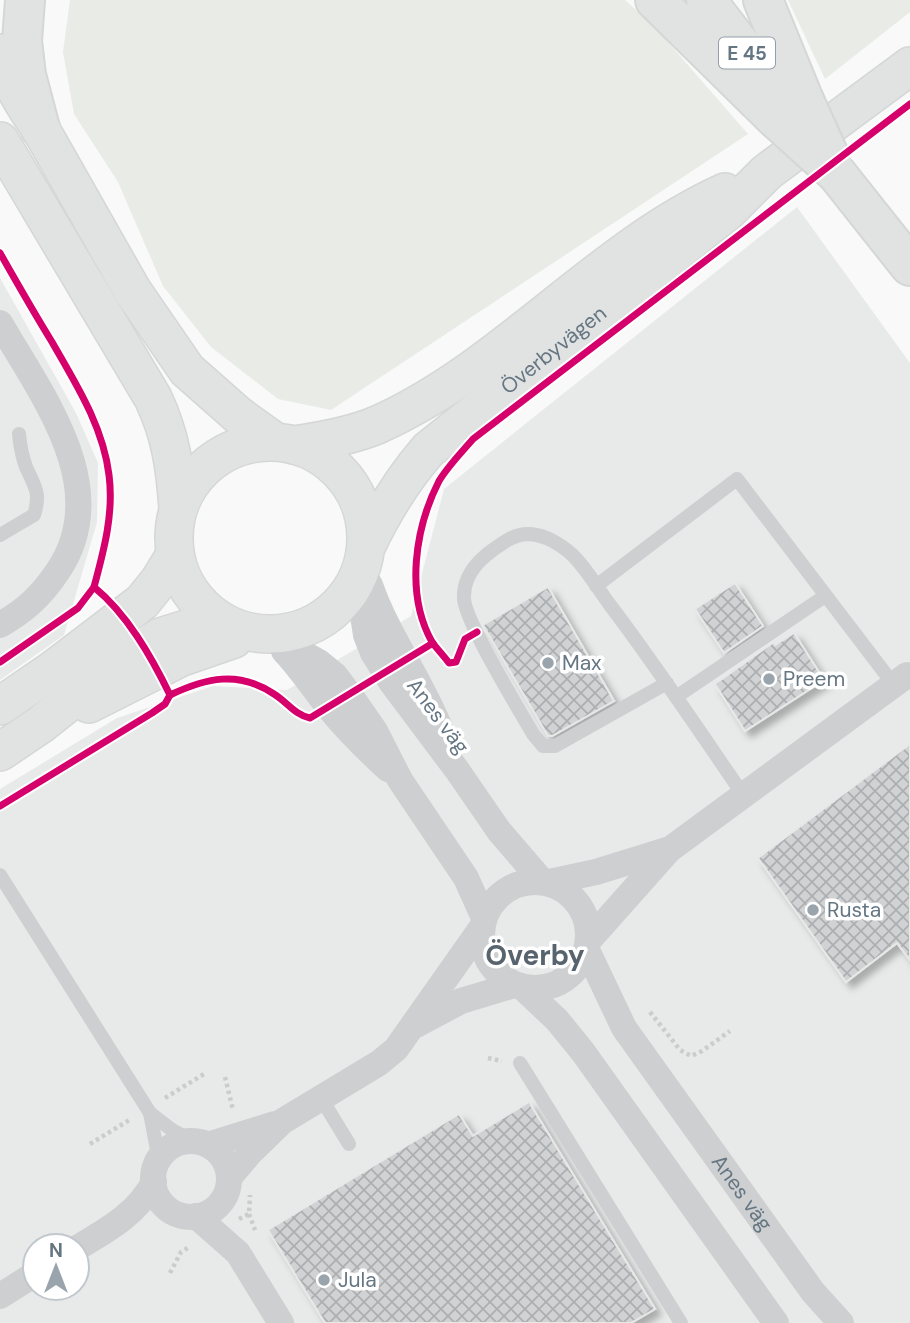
<svg xmlns="http://www.w3.org/2000/svg" width="910" height="1323" font-family="'DM Sans',sans-serif">
<style>
.built{fill:#e8e9e9;fill-rule:evenodd}
.green{fill:#e8ebe6}
.building{fill:url(#building-cross-hatch);stroke:#e8e8e8;stroke-width:2;filter:url(#shadow)}
.lines{fill:none;stroke-linecap:round;stroke-linejoin:round}
.secondary-casing{stroke:#d5d6d7;stroke-width:40}
.trunk-casing{stroke:#d5d6d6;stroke-width:42}
.path{stroke:#cbcccd;stroke-width:4.5;stroke-dasharray:3.5 3.5;stroke-linecap:butt}
.service{stroke:#cecfd0;stroke-width:14}
.minor{stroke:#cecfd0;stroke-width:26}
.secondary{stroke:#e1e2e2;stroke-width:37}
.trunk{stroke:#e1e2e2;stroke-width:38}
.trunk-bridge-casing{stroke:#d5d6d6;stroke-width:42;stroke-linecap:butt}
.trunk-bridge{stroke:#e1e2e2;stroke-width:38}
.cycleway-casing{stroke:#fff;stroke-width:11}
.cycleway{stroke:#d6006c;stroke-width:7}
.poi-dot{fill:#99a4ac;stroke:#fff;stroke-width:2.5}
.labels{text-anchor:middle;dominant-baseline:central;stroke-width:7;stroke-linejoin:round;paint-order:stroke}
.shield{fill:#fff;stroke:#939fa8;stroke-width:2}
.shield-label{font-size:19px;font-weight:bold;fill:#657683}
.street-label{font-size:21px;fill:#657683;stroke:#fff}
.poi-label{font-size:21px;fill:#657683;stroke:#fff;text-anchor:start}
.district-label{font-size:28px;font-weight:bold;fill:#57646e;stroke:#fff}
</style>
<defs>
<pattern id="building-cross-hatch" width="8" height="8" patternUnits="userSpaceOnUse" patternTransform="scale(1.75)"><rect width="8" height="8" fill="#d0d2d3"/><path d="M0 0l8 8M0 8l8-8" fill="none" stroke="#acafb1"/></pattern>
<filter id="shadow"><feDropShadow dx="6" dy="6" stdDeviation="3.5" flood-color="#0004"/></filter>
</defs>
<rect width="100%" height="100%" fill="#f9f9f9"/>
<g class="built">
<path d="M797 207 910 363V1323H0V789L117 718 213 686 287 690 411 616 444 489ZM35 1246H77V1288H35Z"/>
<path d="M0 278 76 413 98 463 97 522 64 635 0 680Z"/>
</g>
<g class="green">
<path d="M70 0H625L654 26 748 134 331 410 278 399 211 347 163 286 118 182 74 114 63 52Z"/>
<path d="M788 0H910V12L825 79Z"/>
</g>
<g class="building">
<path d="M735 583 763 626 724 653 695 609Z"/>
<path d="M548 587 614 701 552 736H548L483 625Z"/>
<path d="M794 633 824 680 745 731 715 684 774 642 775 645Z"/>
<path d="M910 744V960L897 943 846 982 758 858Z"/>
<path d="M529 1102 655 1309 631 1323H325L268 1230 459 1114 473 1136Z"/>
</g>
<g class="lines">
<defs>
<g id="secondary">
<path d="M0 53C9 81 23 104 40 128L132 290 187 370 238 415 274 441"/>
<path d="M0 141 153 398C171 436 175 467 178 508"/>
<circle cx="270" cy="538" r="96"/>
<path d="M294 445C322 441 351 436 377 425 505 368 597 250 725 192"/>
<path id="s2" d="M366 547C383 511 402 480 428 450L728 211 767 172 910 66"/>
<path d="M89 704 182 657 234 639"/>
<path d="M0 706 54 669 142 602 159 581 175 555"/>
<path d="M0 752 40 725 118 663 160 637 189 628 222 622"/>
</g>
<g id="trunk">
<path d="M25 0 22 41 26 75 40 128"/>
<path d="M655 0 775 118"/>
<path d="M706 0 777 92"/>
<path d="M763 0 803 98"/>
<path d="M837 174 910 266"/>
</g>
</defs>
<use href="#secondary" class="secondary-casing"/>
<use href="#trunk" class="trunk-casing"/>
<g class="path">
<path d="M650 1012 680 1050 691 1056 702 1051 730 1031"/>
<path d="M488 1058 502 1061"/>
<path d="M225 1077 233 1110"/>
<path d="M165 1098 204 1074"/>
<path d="M90 1144 131 1119"/>
<path d="M249 1214 255 1230"/>
<path d="M239 1219 249 1214 250 1195"/>
<path d="M170 1273 181 1252 189 1247"/>
</g>
<g class="service">
<path d="M0 535 34 515C41 493 35 487 26 467 22 456 20 445 19 434"/>
<path d="M596 586 737 479 894 685"/>
<path d="M667 683 555 746H543L533 734C519 709 464 620 464 598 463 571 485 554 506 541 527 527 549 536 568 551 583 563 598 589 610 605 657 667 700 732 744 796"/>
<path d="M676 697 825 596"/>
<path d="M0 875 150 1113 172 1130 192 1141"/>
<path d="M520 1063 681 1323"/>
<path d="M321 1098 349 1144"/>
<path d="M150 1113 159 1160"/>
</g>
<g class="minor">
<path d="M0 323C42 396 114 488 58 571 41 596 26 610 0 625"/>
<path d="M362 564V609L366 635 373 653 391 682 457 770 499 831 542 881"/>
<path d="M370 585C388 637 422 681 442 733"/>
<path d="M269 634 319 662 335 675 350 695 375 731 400 780 466 878 484 918"/>
<path d="M284 651C301 669 314 689 329 708 347 730 367 750 388 769"/>
<circle cx="535" cy="935" r="53"/>
<path d="M549 882 596 872 667 850"/>
<path d="M589 940 669 850 907 675"/>
<path id="s1" d="M587 950 624 1028 813 1292 841 1323"/>
<path d="M522 987 557 1020 583 1052 776 1323"/>
<path d="M416 1025 461 1001 514 985"/>
<circle cx="191" cy="1179" r="38"/>
<path d="M208 1145 275 1124"/>
<path d="M229 1178 250 1153 283 1121 379 1063 396 1049 482 927"/>
<path d="M196 1216 238 1253 281 1323"/>
<path d="M77 1248C107 1230 137 1214 154 1182"/>
<path d="M0 1296 35 1274"/>
</g>
<use href="#secondary" class="secondary"/>
<use href="#trunk" class="trunk"/>
<defs>
<g id="trunk-bridge">
<path d="M803 98 832 162"/>
<path d="M775 118 837 174"/>
</g>
</defs>
<use href="#trunk-bridge" class="trunk-bridge-casing"/>
<use href="#trunk-bridge" class="trunk-bridge"/>
<defs>
<g id="cycleway">
<path d="M0 253C17 283 34 313 52 342 76 384 103 426 109 475 114 513 104 550 94 587 127 614 151 656 170 695L165 704 152 713 0 806"/>
<path d="M477 632 465 639 456 662 449 663C444 656 437 649 432 642 405 594 415 528 439 481 448 466 461 453 473 439L910 104"/>
<path d="M0 662 78 608 94 587"/>
<path d="M170 695C206 678 238 670 274 694 287 702 295 715 310 718L433 643"/>
</g>
</defs>
<use href="#cycleway" class="cycleway-casing"/>
<use href="#cycleway" class="cycleway"/>
</g>
<g class="poi-dot">
<circle cx="548" cy="663" r="7"/>
<circle cx="769" cy="679" r="7"/>
<circle cx="813" cy="910" r="7"/>
<circle cx="324" cy="1280" r="7"/>
</g>
<g class="labels">
<rect class="shield" x="719" y="37.5" width="56" height="31" rx="5"/>
<g class="shield-label">
<text x="747" y="53">E 45</text>
</g>
<g class="street-label">
<text stroke="none"><textPath href="#s2" startOffset="276">Överbyvägen</textPath></text>
<text transform="translate(438 716) rotate(53)">Anes väg</text>
<text stroke="none"><textPath href="#s1" startOffset="289">Anes väg</textPath></text>
</g>
<g class="poi-label">
<text x="562" y="663">Max</text>
<text x="783" y="679">Preem</text>
<text x="827" y="910">Rusta</text>
<text x="338" y="1280">Jula</text>
</g>
<g class="district-label">
<text x="535" y="955">Överby</text>
</g>
</g>
<g transform="translate(56 1267)"><circle r="33" fill="#ffffff" stroke="#c1c8cd" stroke-width="2"/>
<path d="M0-5L12 26L0 18L-12 26Z" fill="#99a4ac"/>
<text y="-10" font-size="19" font-weight="bold" text-anchor="middle" fill="#657683">N</text>
</g>
</svg>
